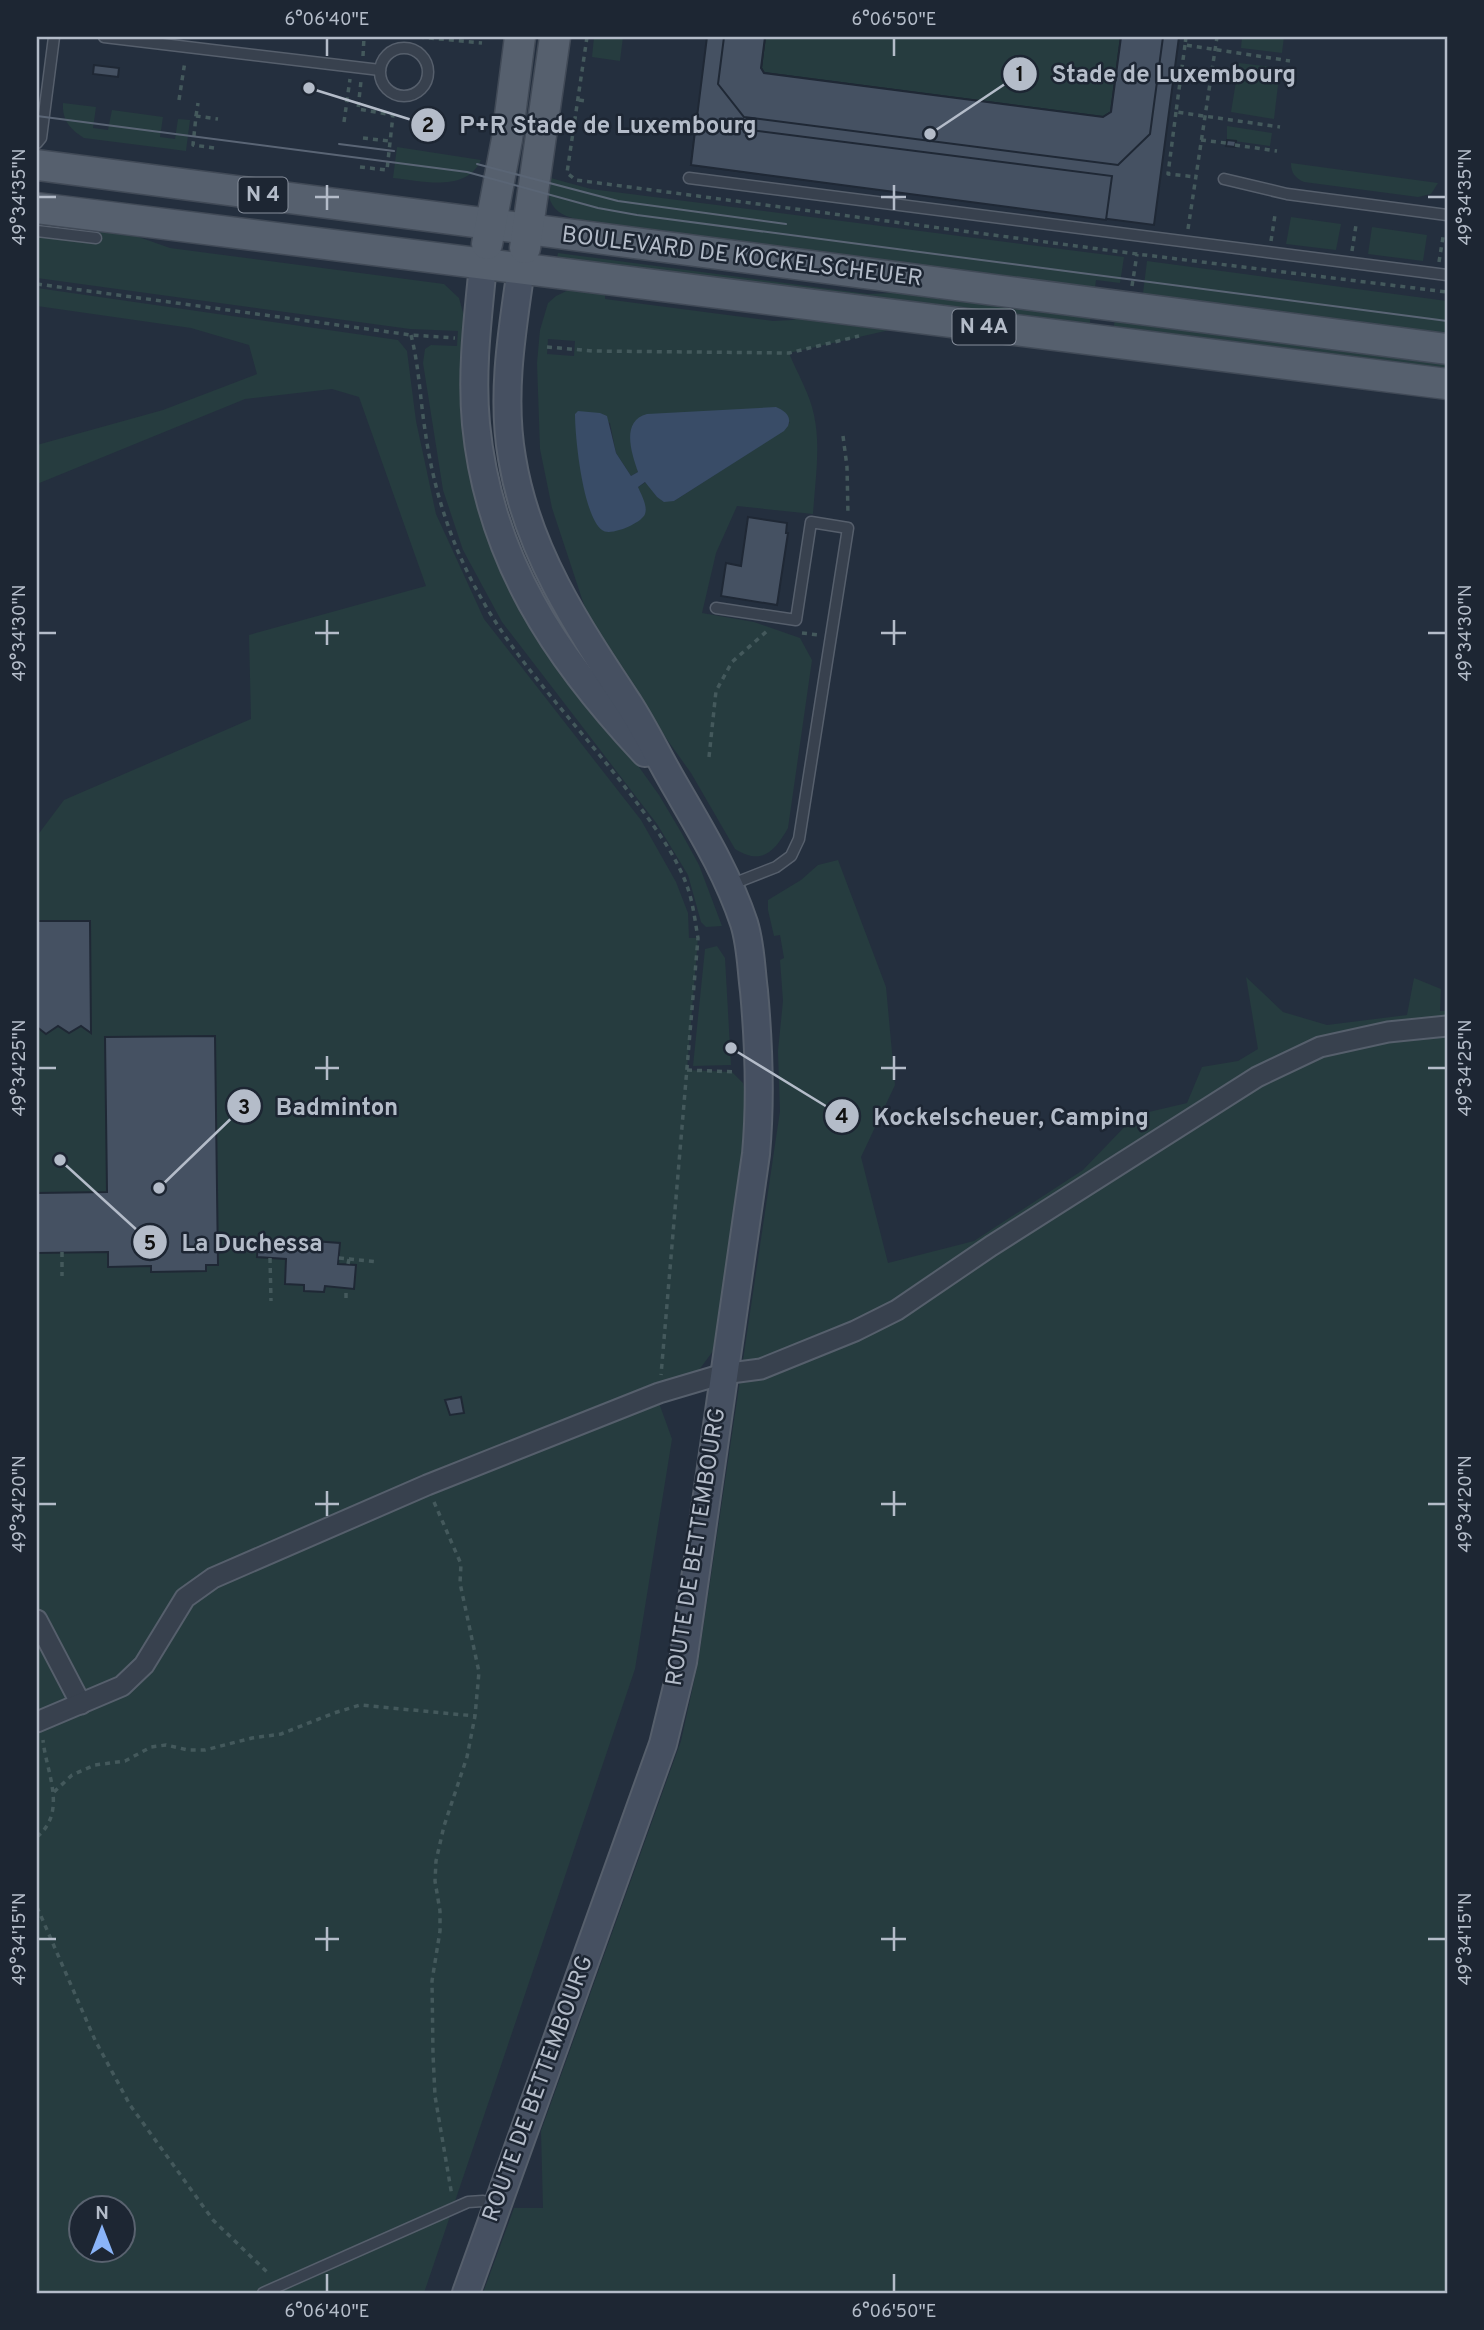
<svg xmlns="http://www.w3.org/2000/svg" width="1484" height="2330" font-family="Overpass,sans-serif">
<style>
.green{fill:#263c3f;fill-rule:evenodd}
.water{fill:#394c67}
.building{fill:#455162;stroke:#1f2835;stroke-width:2}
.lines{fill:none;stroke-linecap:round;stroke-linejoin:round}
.service-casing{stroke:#565f6c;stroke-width:13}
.minor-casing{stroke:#565f6c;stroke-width:23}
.secondary-casing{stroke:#565f6c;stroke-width:30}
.primary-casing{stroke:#414a57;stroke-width:33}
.path{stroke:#44595c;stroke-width:3.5;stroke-dasharray:5 5;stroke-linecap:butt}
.service{stroke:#38414e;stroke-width:10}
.minor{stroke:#38414e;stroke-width:19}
.secondary{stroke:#465061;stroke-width:26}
.primary{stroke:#56606e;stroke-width:30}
.tram{stroke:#5a6575;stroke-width:2}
.ticks{fill:none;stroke:#b4bcc9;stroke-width:2.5}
.labels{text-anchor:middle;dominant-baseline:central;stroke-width:5;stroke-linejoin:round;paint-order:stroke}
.shield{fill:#1d2633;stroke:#878f9c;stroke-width:2}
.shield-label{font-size:21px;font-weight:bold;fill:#b4bcc9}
.street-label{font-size:23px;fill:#b4bcc9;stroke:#1d2633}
.leader{fill:none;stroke:#b4bcc9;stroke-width:2.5}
.callout-dot{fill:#b4bcc9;stroke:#1d2633;stroke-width:2.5}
.mark-label{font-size:21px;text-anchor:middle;font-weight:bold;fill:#111}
.callout-label{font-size:24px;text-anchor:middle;font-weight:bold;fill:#b4bcc9;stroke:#1d2633;stroke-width:5;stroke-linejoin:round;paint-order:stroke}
.neatline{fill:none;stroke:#b4bcc9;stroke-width:2.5}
.ticks-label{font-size:18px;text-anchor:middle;fill:#b4bcc9}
</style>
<rect width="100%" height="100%" fill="#242f3e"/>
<g class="green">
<path d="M594 37H623L620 61 592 57Z"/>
<path d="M707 37H1179L1154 225 691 165Z"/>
<path d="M1242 37H1284L1282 53 1241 48Z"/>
<path d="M1239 63 1280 68 1274 119 1231 112Z"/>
<path d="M63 103 96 107 93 128 108 130 112 110 163 117 160 137 175 139 178 119 190 120 186 151 84 138C70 129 62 120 63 103Z"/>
<path d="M1227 126 1272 133 1270 146 1227 140Z"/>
<path d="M397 147 481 160C466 193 422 181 393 178Z"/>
<path d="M1291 163 1438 183 1431 194 1418 197 1304 182C1295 178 1291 173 1291 163Z"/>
<path d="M547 177 591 189 1124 257 1120 283 1096 280 1094 296 729 247C713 243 697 237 682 234 654 229 578 226 559 212 548 204 547 190 547 177Z"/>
<path d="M1291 217 1341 224 1336 250 1286 244Z"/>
<path d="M1372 227 1427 235 1423 261 1368 254Z"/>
<path d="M97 231 133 235 170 248 444 284 459 298 465 320 464 400 556 651 659 795 681 832 699 865 722 926 706 927 701 922 688 875 657 824 502 622 463 550 443 490 423 363 425 349 431 345 457 346 458 331 410 329 37 278V236L95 244Z"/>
<path d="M558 253 868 294 916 292 1091 314 1089 330 568 262 557 258Z"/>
<path d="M1147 261 1447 301V340L1142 301Z"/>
<path d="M575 287 605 288V299L773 321 792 320 807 316 894 329 789 353C797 373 810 394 814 415 821 447 815 481 813 514L737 506 716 553 702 613 754 622 800 638 812 660 788 828C775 851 762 866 735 849L691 773 608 657 585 608 552 508 540 449 537 363 540 330 548 303 556 296ZM548 339 575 341 574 356 547 354ZM579 411 610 423 616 453 631 476 638 472 631 445 790 422 784 430 674 501 657 497 646 482 638 487 645 507Z"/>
<path d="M37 288 398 340 407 351 416 421 436 514 484 619 641 820 676 882 688 913 689 938H698L687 1070 732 1072 743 1083 747 1099 745 1152 713 1351 699 1370 659 1403 672 1439 635 1669 424 2293H37V836L64 800 251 719 249 635 426 586 359 397 332 389 245 399 37 484V445L163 410 257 374 249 345 191 328 37 306ZM80 2208H122V2250H80Z"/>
<path d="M1115 317 1447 359V376L1113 333Z"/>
<path d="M838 860 886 987 895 1085 861 1157 888 1263 974 1241 1083 1170 1136 1115 1187 1103 1202 1067 1238 1061 1258 1049 1246 977 1283 1012 1327 1025 1407 1015 1414 978 1441 989 1440 1011H1447V2293H483L514 2208H543L541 2131 681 1741 698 1663 780 1111 778 1051 783 1001 780 960 784 958 780 935 774 936 768 910V900L801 880 818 865Z"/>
<path d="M717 946 725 958 731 1065 693 1066 705 949Z"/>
</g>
<path class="water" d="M776 407C785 411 792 416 788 426L784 431 674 501 664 502 657 497 645 482 638 487C641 494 648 506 645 514 642 523 610 537 602 530 583 516 575 438 575 414L578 411 600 413 607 416 616 453 631 476 638 472C631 452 621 421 647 414Z"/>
<g class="building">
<path d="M707 37H765L761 68 764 73 1103 117 1111 112 1121 37H1179L1154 225 691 165Z"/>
<path d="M724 37H765L761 68 764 73 1103 117 1111 112 1121 37H1163L1150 134 1118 165 744 117 718 84Z"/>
<path d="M94 65 119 68 118 77 93 74Z"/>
<path d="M696 123 1112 176 1106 220 691 165Z"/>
<path d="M1227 140 1236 141 1235 147 1226 146Z"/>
<path d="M748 517 787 523 786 533H788L777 605 721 596 726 563 741 566Z"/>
<path d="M37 921H90L91 1033 81 1026 69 1033 58 1026 46 1034 37 1027Z"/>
<path d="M215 1036 218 1265H206V1271L151 1272V1266L108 1267V1252L37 1253V1193L107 1192 105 1037Z"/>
<path d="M285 1239 340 1243 338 1264 356 1265 354 1289 325 1286 324 1292 304 1291V1285L285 1284 286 1259 257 1257 258 1240 285 1242Z"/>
<path d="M461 1397 464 1413 450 1415 445 1400Z"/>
</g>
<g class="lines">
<defs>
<g id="service">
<path d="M104 37 380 70"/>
<circle cx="404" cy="72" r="24"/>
<path d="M37 143 41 138 54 37"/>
<path d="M689 178 1447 275"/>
<path d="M1224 179 1287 194 1447 215"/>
<path d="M37 231 96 238"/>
<path d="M716 608 796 620 811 522 848 528 799 839 791 856 776 867 730 885"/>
<path d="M263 2293 468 2202 483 2201 495 2204"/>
</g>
<g id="minor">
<path d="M37 1620 81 1704"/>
<path d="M37 1722 122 1686 144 1665 185 1598 213 1578 427 1485 659 1393 723 1374 761 1369 855 1331 897 1310 991 1246 1257 1077 1320 1047 1388 1032 1447 1026"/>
</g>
<g id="secondary">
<path d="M483 265C478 317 471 371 476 424 489 558 555 657 645 753"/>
<path d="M466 2293 663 1744 683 1662 756 1154C761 1099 759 1046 754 991 751 968 751 945 744 923 727 872 700 829 673 782 658 756 645 729 629 704 578 627 527 551 512 458 501 396 512 331 521 269"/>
</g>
<g id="primary">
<path d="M37 165 1447 349"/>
<path d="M37 208 1447 384"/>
<path d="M487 244 507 139 520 37"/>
<path d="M525 248 555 37"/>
</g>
</defs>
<use href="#service" class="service-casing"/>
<use href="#minor" class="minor-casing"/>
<use href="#secondary" class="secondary-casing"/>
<use href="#primary" class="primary-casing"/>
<g class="path">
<path d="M419 37 482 43"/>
<path d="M587 37 567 173 576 180 1137 254 1447 292"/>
<path d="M1186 37 1185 45 1290 61"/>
<path d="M1185 45 1176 112 1280 127"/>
<path d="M363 56 364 37"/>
<path d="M179 100 185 61"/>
<path d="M579 100 586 101"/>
<path d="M1176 112 1168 174 1196 177"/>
<path d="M196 116 198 103"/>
<path d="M344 122 350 79"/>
<path d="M363 138 389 141"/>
<path d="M1201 140 1226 143"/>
<path d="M1235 145 1277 151"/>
<path d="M214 148 193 145 196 116 218 119"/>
<path d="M360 167 387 170 393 115 358 109 361 81"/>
<path d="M1188 229 1217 37"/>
<path d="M1271 241 1275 215"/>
<path d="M1352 251 1356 225"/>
<path d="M1439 262 1443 237"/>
<path d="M37 284 411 335 455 338"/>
<path d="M1132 286 1137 254"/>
<path d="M411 335C419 366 420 398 425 430 433 488 451 545 480 596 521 670 584 731 634 799 654 826 676 855 687 886 693 902 695 921 698 938L661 1375"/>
<path d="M547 347 593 351 789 353 859 336"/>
<path d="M843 436 847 467 848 515"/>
<path d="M802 633 819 635"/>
<path d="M709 757 716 691 732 662 767 631"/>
<path d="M687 1070 737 1072"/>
<path d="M62 1252V1276"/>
<path d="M270 1258 271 1301"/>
<path d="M339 1258 349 1259 348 1264"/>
<path d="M349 1259 378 1262"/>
<path d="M346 1298V1288"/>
<path d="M434 1502 461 1564 460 1583 479 1672 475 1716 467 1757 444 1826 436 1861 435 1881 440 1911V1931L432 1981 433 2054 435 2096 452 2196"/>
<path d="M54 1792 72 1775 95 1765 125 1761 151 1747 166 1745 188 1750H205L252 1738 281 1734 334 1713 360 1705 475 1716"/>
<path d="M37 1837C68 1811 46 1772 43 1740"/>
<path d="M37 1907 95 2040 130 2105 213 2220 269 2274"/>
</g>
<use href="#service" class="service"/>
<use href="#minor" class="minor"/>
<use href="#secondary" class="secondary"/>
<use href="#primary" class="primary"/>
<g class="tram">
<path d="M37 116 467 172 598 208 637 215 1447 321"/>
<path d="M339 144 394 151"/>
<path d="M477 164 618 201 786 224"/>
</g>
</g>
<path class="ticks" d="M327 38V56M894 38V56M327 185V210M894 185V210M38 197H56M315 197H339M881 197H906M1428 197H1446M327 620V645M894 620V645M38 633H56M315 633H339M881 633H906M1428 633H1446M327 1056V1080M894 1056V1080M38 1068H56M315 1068H339M881 1068H906M1428 1068H1446M327 1491V1516M894 1491V1516M38 1504H56M315 1504H339M881 1504H906M1428 1504H1446M327 1927V1951M894 1927V1951M38 1939H56M315 1939H339M881 1939H906M1428 1939H1446M327 2274V2292M894 2274V2292"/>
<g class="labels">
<g class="shield">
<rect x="238.5" y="177.5" width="49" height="35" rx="5"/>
<rect x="952.5" y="309.5" width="63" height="35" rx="5"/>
</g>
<g class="shield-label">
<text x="263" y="195">N 4</text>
<text x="984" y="327">N 4A</text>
</g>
<g class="street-label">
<text transform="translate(742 258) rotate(7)">BOULEVARD DE KOCKELSCHEUER</text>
<text transform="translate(697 1547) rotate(-81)">ROUTE DE BETTEMBOURG</text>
<text transform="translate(539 2089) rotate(-70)">ROUTE DE BETTEMBOURG</text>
</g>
</g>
<path class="leader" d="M930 134L1020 74M309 88L428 125M159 1188L244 1106M731 1048L842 1116M60 1160L150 1242"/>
<g class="callout-dot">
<circle cx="930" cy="134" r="7"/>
<circle cx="309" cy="88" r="7"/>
<circle cx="159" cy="1188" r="7"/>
<circle cx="731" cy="1048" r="7"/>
<circle cx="60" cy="1160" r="7"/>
<circle cx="1020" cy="74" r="18"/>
<circle cx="428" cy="125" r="18"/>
<circle cx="244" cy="1106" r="18"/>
<circle cx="842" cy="1116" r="18"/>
<circle cx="150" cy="1242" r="18"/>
</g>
<g class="mark-label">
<text x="1020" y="81">1</text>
<text x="428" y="132">2</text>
<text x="244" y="1114">3</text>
<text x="842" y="1123">4</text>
<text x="150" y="1250">5</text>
</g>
<g class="callout-label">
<text x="1174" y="82">Stade de Luxembourg</text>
<text x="608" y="133">P+R Stade de Luxembourg</text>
<text x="337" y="1115">Badminton</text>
<text x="1011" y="1125">Kockelscheuer, Camping</text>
<text x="252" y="1251">La Duchessa</text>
</g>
<rect width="1484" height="2330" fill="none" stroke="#1d2633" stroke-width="77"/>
<g transform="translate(102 2229)"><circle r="33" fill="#1d2633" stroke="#59626f" stroke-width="2"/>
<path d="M0-5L12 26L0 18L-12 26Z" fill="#8ab4f8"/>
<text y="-10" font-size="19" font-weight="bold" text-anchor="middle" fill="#b4bcc9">N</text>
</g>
<rect x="38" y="38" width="1408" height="2254" class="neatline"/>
<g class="ticks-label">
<text x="327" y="25">6°06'40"E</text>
<text x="894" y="25">6°06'50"E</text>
<text transform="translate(19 197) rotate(-90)" y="6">49°34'35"N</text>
<text transform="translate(1465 197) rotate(-90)" y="6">49°34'35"N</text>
<text transform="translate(19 633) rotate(-90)" y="6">49°34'30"N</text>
<text transform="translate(1465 633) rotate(-90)" y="6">49°34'30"N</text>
<text transform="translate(19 1068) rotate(-90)" y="6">49°34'25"N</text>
<text transform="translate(1465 1068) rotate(-90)" y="6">49°34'25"N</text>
<text transform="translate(19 1504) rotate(-90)" y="6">49°34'20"N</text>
<text transform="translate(1465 1504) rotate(-90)" y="6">49°34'20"N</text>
<text transform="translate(19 1939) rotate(-90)" y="6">49°34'15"N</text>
<text transform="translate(1465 1939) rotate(-90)" y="6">49°34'15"N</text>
<text x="327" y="2317">6°06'40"E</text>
<text x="894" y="2317">6°06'50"E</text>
</g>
</svg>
